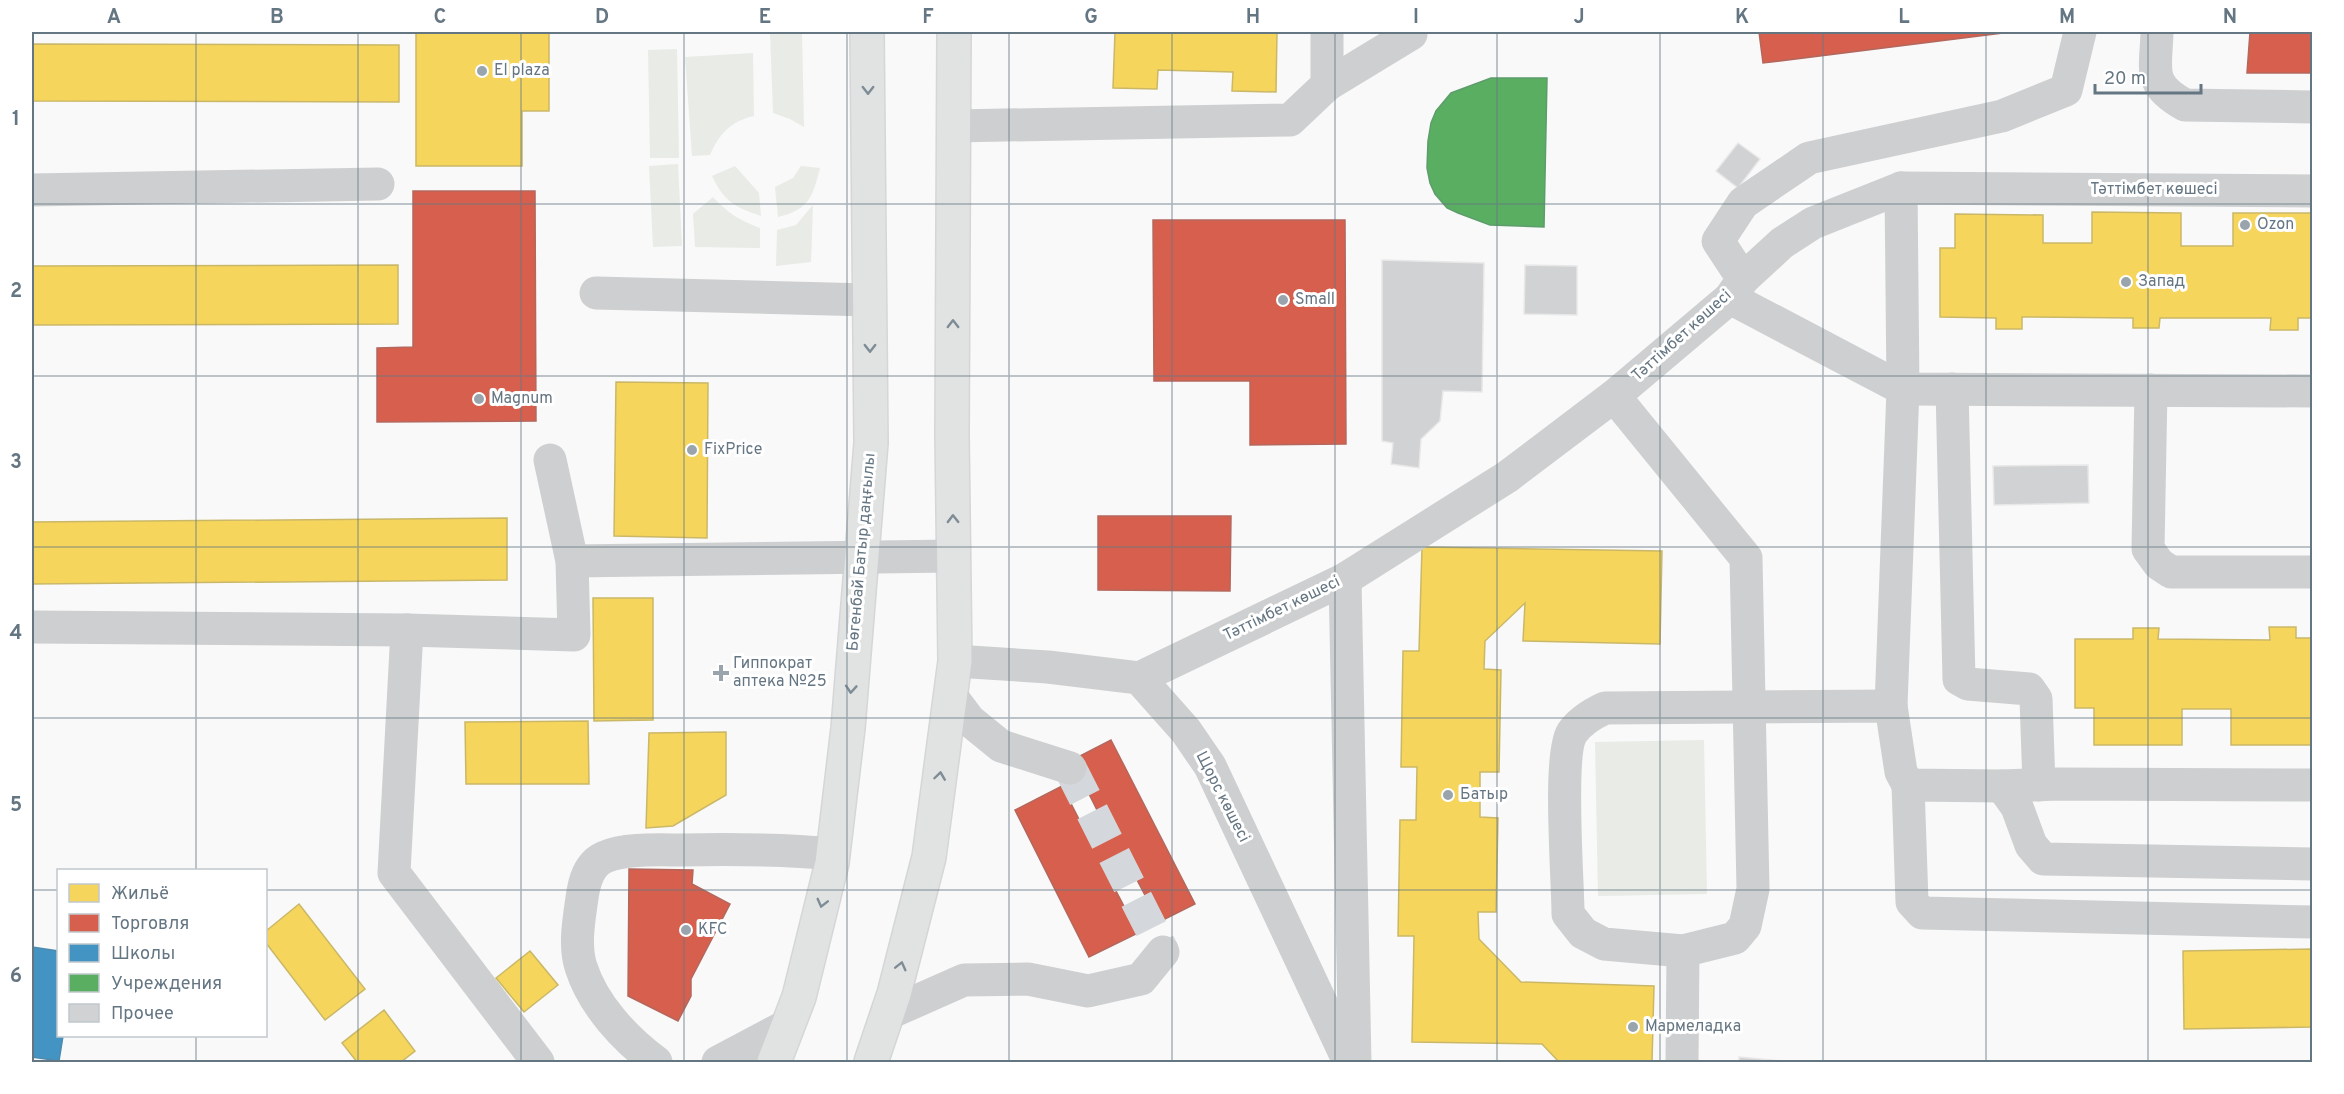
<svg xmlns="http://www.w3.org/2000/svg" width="2344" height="1094" font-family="Overpass,sans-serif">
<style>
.green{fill:#e8ebe6}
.homes{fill:#f6d55c;stroke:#cab868;stroke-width:1.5}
.shops{fill:#d6604d;stroke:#b4675d;stroke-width:1.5}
.schools{fill:#4393c3;stroke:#4d8ab0;stroke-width:1.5}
.public{fill:#5aae61;stroke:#5d9d6b;stroke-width:1.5}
.building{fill:#d0d2d3;stroke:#e8e8e8;stroke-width:1.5}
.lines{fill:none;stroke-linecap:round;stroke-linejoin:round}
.minor-tunnel{stroke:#d4d8dc;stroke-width:33;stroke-dasharray:33 16;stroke-linecap:butt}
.major-casing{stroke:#d5d6d7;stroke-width:36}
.minor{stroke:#cecfd0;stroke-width:33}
.major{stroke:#e1e2e2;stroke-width:33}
.oneway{stroke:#7e8c96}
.grid{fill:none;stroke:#657683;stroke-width:1.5;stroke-opacity:0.55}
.poi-dot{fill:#99a4ac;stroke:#fff;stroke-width:2}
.labels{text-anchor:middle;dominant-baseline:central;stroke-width:6;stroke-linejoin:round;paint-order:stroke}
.poi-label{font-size:16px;fill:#657683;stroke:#fff;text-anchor:start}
.street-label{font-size:16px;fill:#657683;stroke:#fff}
.neatline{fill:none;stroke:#657683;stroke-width:2}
.grid-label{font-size:20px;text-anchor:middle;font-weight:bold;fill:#657683}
</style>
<rect width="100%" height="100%" fill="#f9f9f9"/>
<g class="green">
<path d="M770 32H802L804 127 790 119 773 113Z"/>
<path d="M677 49 679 158H650L648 50Z"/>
<path d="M753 53 754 116C731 121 719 134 710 155L692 156 685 57Z"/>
<path d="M678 164 682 246 653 247 649 166Z"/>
<path d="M735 166 759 193 761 216C734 207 724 201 712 176Z"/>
<path d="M801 166 820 168C813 196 809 210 778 217L775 187 793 178Z"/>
<path d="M713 197C727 213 741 221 760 228V248L695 247 693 214Z"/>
<path d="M813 205 811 262 776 266 777 230 796 225Z"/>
<path d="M1704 740 1707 894 1598 896 1595 742Z"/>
</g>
<g class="homes">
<path d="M416 32H549V111H522V166H416Z"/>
<path d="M1115 32H1277L1276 92 1232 91 1233 72 1158 70 1157 89 1113 88Z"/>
<path d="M32 44 399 45V102L32 101Z"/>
<path d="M2092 212 2181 213V246H2233V213H2312V318H2298V330H2270L2271 318H2160L2159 328H2133V318L2022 317V329H1996V318L1940 317V248H1955V214L2043 215V243H2092Z"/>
<path d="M398 265V324L32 325V266Z"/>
<path d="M616 382 708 383 707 538 614 536Z"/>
<path d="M507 518V580L32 584V522Z"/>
<path d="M1422 547 1662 551 1660 644 1523 641 1525 603 1485 641 1484 669 1501 670 1499 772H1480V817L1498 818 1496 912H1478L1479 939 1521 982 1654 986 1652 1062H1559L1542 1044 1412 1042 1414 936H1398L1400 820H1416L1417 767H1401L1403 651H1419Z"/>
<path d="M593 598H653V720L594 721Z"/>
<path d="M2269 627H2296V638H2312V745H2231V709H2182V745H2094V708H2075V639H2133V628H2159L2158 639 2270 640Z"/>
<path d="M588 721 589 784H466L465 722Z"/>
<path d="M726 732V795L673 826 646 828 649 733Z"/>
<path d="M299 904 365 989 325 1020 266 943V931Z"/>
<path d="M2312 949V1027L2184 1029 2183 951Z"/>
<path d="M530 951 558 985 524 1012 496 978Z"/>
<path d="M384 1010 415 1051 401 1062H357L342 1043Z"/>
</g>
<g class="shops">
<path d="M1759 32H2011L1763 63Z"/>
<path d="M2250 32H2312V73H2247Z"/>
<path d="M413 191H535L536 421 377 422V348L413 347Z"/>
<path d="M1153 220H1345L1346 444 1250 445V381H1154Z"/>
<path d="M1098 516H1231L1230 591 1098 590Z"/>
<path d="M1111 740 1195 904 1159 922 1136 878 1115 889 1138 933 1089 957 1015 810 1062 786 1084 829 1102 820 1072 760Z"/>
<path d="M629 869 693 870 692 884 730 904 691 979V996L678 1021 628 996Z"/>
</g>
<path class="schools" d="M32 947 58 951V1036H63L59 1061 32 1057Z"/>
<path class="public" d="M1491 78H1547L1544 227 1490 225 1458 213 1447 208 1435 194 1430 183 1427 168 1428 141 1431 123 1436 111 1451 93Z"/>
<g class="building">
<path d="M1738 143 1760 159 1738 188 1716 171Z"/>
<path d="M1382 260 1484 263 1482 392 1443 391 1440 421 1421 439 1419 468 1391 464 1393 443 1382 441Z"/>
<path d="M1525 265 1577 266V315L1524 314Z"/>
<path d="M2088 465 2089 503 1994 505 1993 466Z"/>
<path d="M1739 1057 1793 1062H1739Z"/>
</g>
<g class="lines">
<path class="minor-tunnel" d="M1070 768 1163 952"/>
<defs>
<g id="major">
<path d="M774 1062 799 997 832 863 848 728 871 443 867 32"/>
<path d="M871 1062 894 994 929 857 955 661 952 435 954 32"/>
</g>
</defs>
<use href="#major" class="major-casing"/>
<g class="minor">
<path d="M2157 32C2156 70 2147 84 2185 105L2312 107"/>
<path d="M1327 85 1411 34"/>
<path d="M954 126 1290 120 1327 85V32"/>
<path d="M32 190 378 184"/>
<path d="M1743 279 1718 241 1743 203 1809 158 2002 116 2066 90 2080 32"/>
<path d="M596 293 869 300"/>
<path d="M1730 298 1903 389 2312 391"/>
<path d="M1952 389 1959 679 1968 684 2029 689 2036 699 2039 785"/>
<path d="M2151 390 2148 549 2159 564 2171 572H2312"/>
<path d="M1614 396 1746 558 1753 889 1745 926 1735 938 1683 951 1682 1062"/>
<path d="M572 561 954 556"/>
<path d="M1345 579 1355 1062"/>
<path d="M32 627 407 630"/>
<path d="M955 661 1048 667 1139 678 1186 731 1210 766 1349 1062"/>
<path d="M1139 678 1345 579 1507 477 1614 396 1730 298 1743 279 1782 243 1813 223 1901 188 2312 191"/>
<path d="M951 696 969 720 1001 746 1070 768"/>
<path d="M1891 706 1903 389 1901 188"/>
<path d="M1908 785 1912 902 1922 913 2312 922"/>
<path d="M2002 786 2017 807 2031 845 2043 859 2312 864"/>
<path d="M1683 951 1604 944 1583 933 1568 914C1568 881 1558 755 1572 733 1580 721 1592 714 1605 708L1891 706 1901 772 1908 785 2002 786 2059 784 2312 785"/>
<path d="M887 1014 964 980 1028 979 1088 991 1141 979 1163 952"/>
<path d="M538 1062 394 873 407 630 574 635 572 561 550 460"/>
<path d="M656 1062C625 1039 593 1005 581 967 574 946 579 919 582 898 584 883 588 864 605 857 625 848 660 850 682 850 733 849 782 849 833 854"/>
<path d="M718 1062 788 1025"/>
</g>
<use href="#major" class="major"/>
</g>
<defs><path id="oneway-chevron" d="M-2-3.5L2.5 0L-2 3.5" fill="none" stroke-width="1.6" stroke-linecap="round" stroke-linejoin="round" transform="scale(1.5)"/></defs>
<g class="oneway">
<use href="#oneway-chevron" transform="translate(868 90) rotate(90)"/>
<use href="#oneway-chevron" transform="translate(953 324) rotate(-90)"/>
<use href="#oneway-chevron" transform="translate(870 348) rotate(90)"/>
<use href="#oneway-chevron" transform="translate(953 519) rotate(-91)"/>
<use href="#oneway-chevron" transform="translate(851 689) rotate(94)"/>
<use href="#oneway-chevron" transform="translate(940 776) rotate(-82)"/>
<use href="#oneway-chevron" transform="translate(822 903) rotate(104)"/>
<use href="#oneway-chevron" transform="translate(901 966) rotate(-76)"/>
</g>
<path class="grid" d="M196 32V870M358 32V1062M521 32V1062M684 32V1062M847 32V1062M1009 32V1062M1172 32V1062M1335 32V1062M1497 32V1062M1660 32V1062M1823 32V1062M1986 32V1062M2148 32V1062M32 204H2312M32 376H2312M32 547H2312M32 718H2312M32 890H58M266 890H2312M196 1036V1062"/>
<g class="poi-dot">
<circle cx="482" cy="71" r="6"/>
<circle cx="2245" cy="225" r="6"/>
<circle cx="2126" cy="282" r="6"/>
<circle cx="1283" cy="300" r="6"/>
<circle cx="479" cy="399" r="6"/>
<circle cx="692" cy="450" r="6"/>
<path d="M718 664h6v6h6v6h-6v6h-6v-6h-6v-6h6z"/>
<circle cx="1448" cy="795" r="6"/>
<circle cx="686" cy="930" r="6"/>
<circle cx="1633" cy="1027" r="6"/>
</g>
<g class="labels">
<g class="poi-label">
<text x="494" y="71">El plaza</text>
<text x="2257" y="225">Ozon</text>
<text x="2138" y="282">Запад</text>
<text x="1295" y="300">Small</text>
<text x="491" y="399">Magnum</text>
<text x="704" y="450">FixPrice</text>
<text x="733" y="664">Гиппократ<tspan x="733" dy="18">аптека №25</tspan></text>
<text x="1460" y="795">Батыр</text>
<text x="698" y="930">KFC</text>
<text x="1645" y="1027">Мармеладка</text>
</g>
<g class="street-label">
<text x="2154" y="190">Тәттімбет көшесі</text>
<text transform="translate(1682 336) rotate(-42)">Тәттімбет көшесі</text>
<text transform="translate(862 552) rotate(-85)">Бөгенбай Батыр даңғылы</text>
<text transform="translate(1282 609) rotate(-26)">Тәттімбет көшесі</text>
<text transform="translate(1222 797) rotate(63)">Щорс көшесі</text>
</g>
</g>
<rect width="2344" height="1094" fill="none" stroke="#ffffff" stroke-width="66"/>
<rect x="57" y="869" width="210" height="168" fill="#ffffff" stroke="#c1c8cd" stroke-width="1.5"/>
<rect x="69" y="884" width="30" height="18" fill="#f6d55c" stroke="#c1c8cd" stroke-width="1.5"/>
<text x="111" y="899" font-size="18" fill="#657683">Жильё</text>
<rect x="69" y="914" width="30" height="18" fill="#d6604d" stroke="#c1c8cd" stroke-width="1.5"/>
<text x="111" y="929" font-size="18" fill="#657683">Торговля</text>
<rect x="69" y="944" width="30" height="18" fill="#4393c3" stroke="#c1c8cd" stroke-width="1.5"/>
<text x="111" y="959" font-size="18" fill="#657683">Школы</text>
<rect x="69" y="974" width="30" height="18" fill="#5aae61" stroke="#c1c8cd" stroke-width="1.5"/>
<text x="111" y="989" font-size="18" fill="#657683">Учреждения</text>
<rect x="69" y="1004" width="30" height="18" fill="#d0d2d3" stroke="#c1c8cd" stroke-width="1.5"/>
<text x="111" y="1019" font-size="18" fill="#657683">Прочее</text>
<path d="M2095 84v9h106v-9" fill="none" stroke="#657683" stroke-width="3"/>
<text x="2104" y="84" font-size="18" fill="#657683" stroke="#ffffff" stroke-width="4.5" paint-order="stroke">20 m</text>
<rect x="33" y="33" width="2278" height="1028" class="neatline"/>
<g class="grid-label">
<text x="114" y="23">A</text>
<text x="277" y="23">B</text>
<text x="440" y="23">C</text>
<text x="602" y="23">D</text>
<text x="765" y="23">E</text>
<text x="928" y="23">F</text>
<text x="1091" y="23">G</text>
<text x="1253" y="23">H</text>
<text x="1416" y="23">I</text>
<text x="1579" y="23">J</text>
<text x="1742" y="23">K</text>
<text x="1904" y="23">L</text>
<text x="2067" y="23">M</text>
<text x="2230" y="23">N</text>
<text x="16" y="125">1</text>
<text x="16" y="297">2</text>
<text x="16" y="468">3</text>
<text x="16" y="639">4</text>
<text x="16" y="811">5</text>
<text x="16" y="982">6</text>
</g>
</svg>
